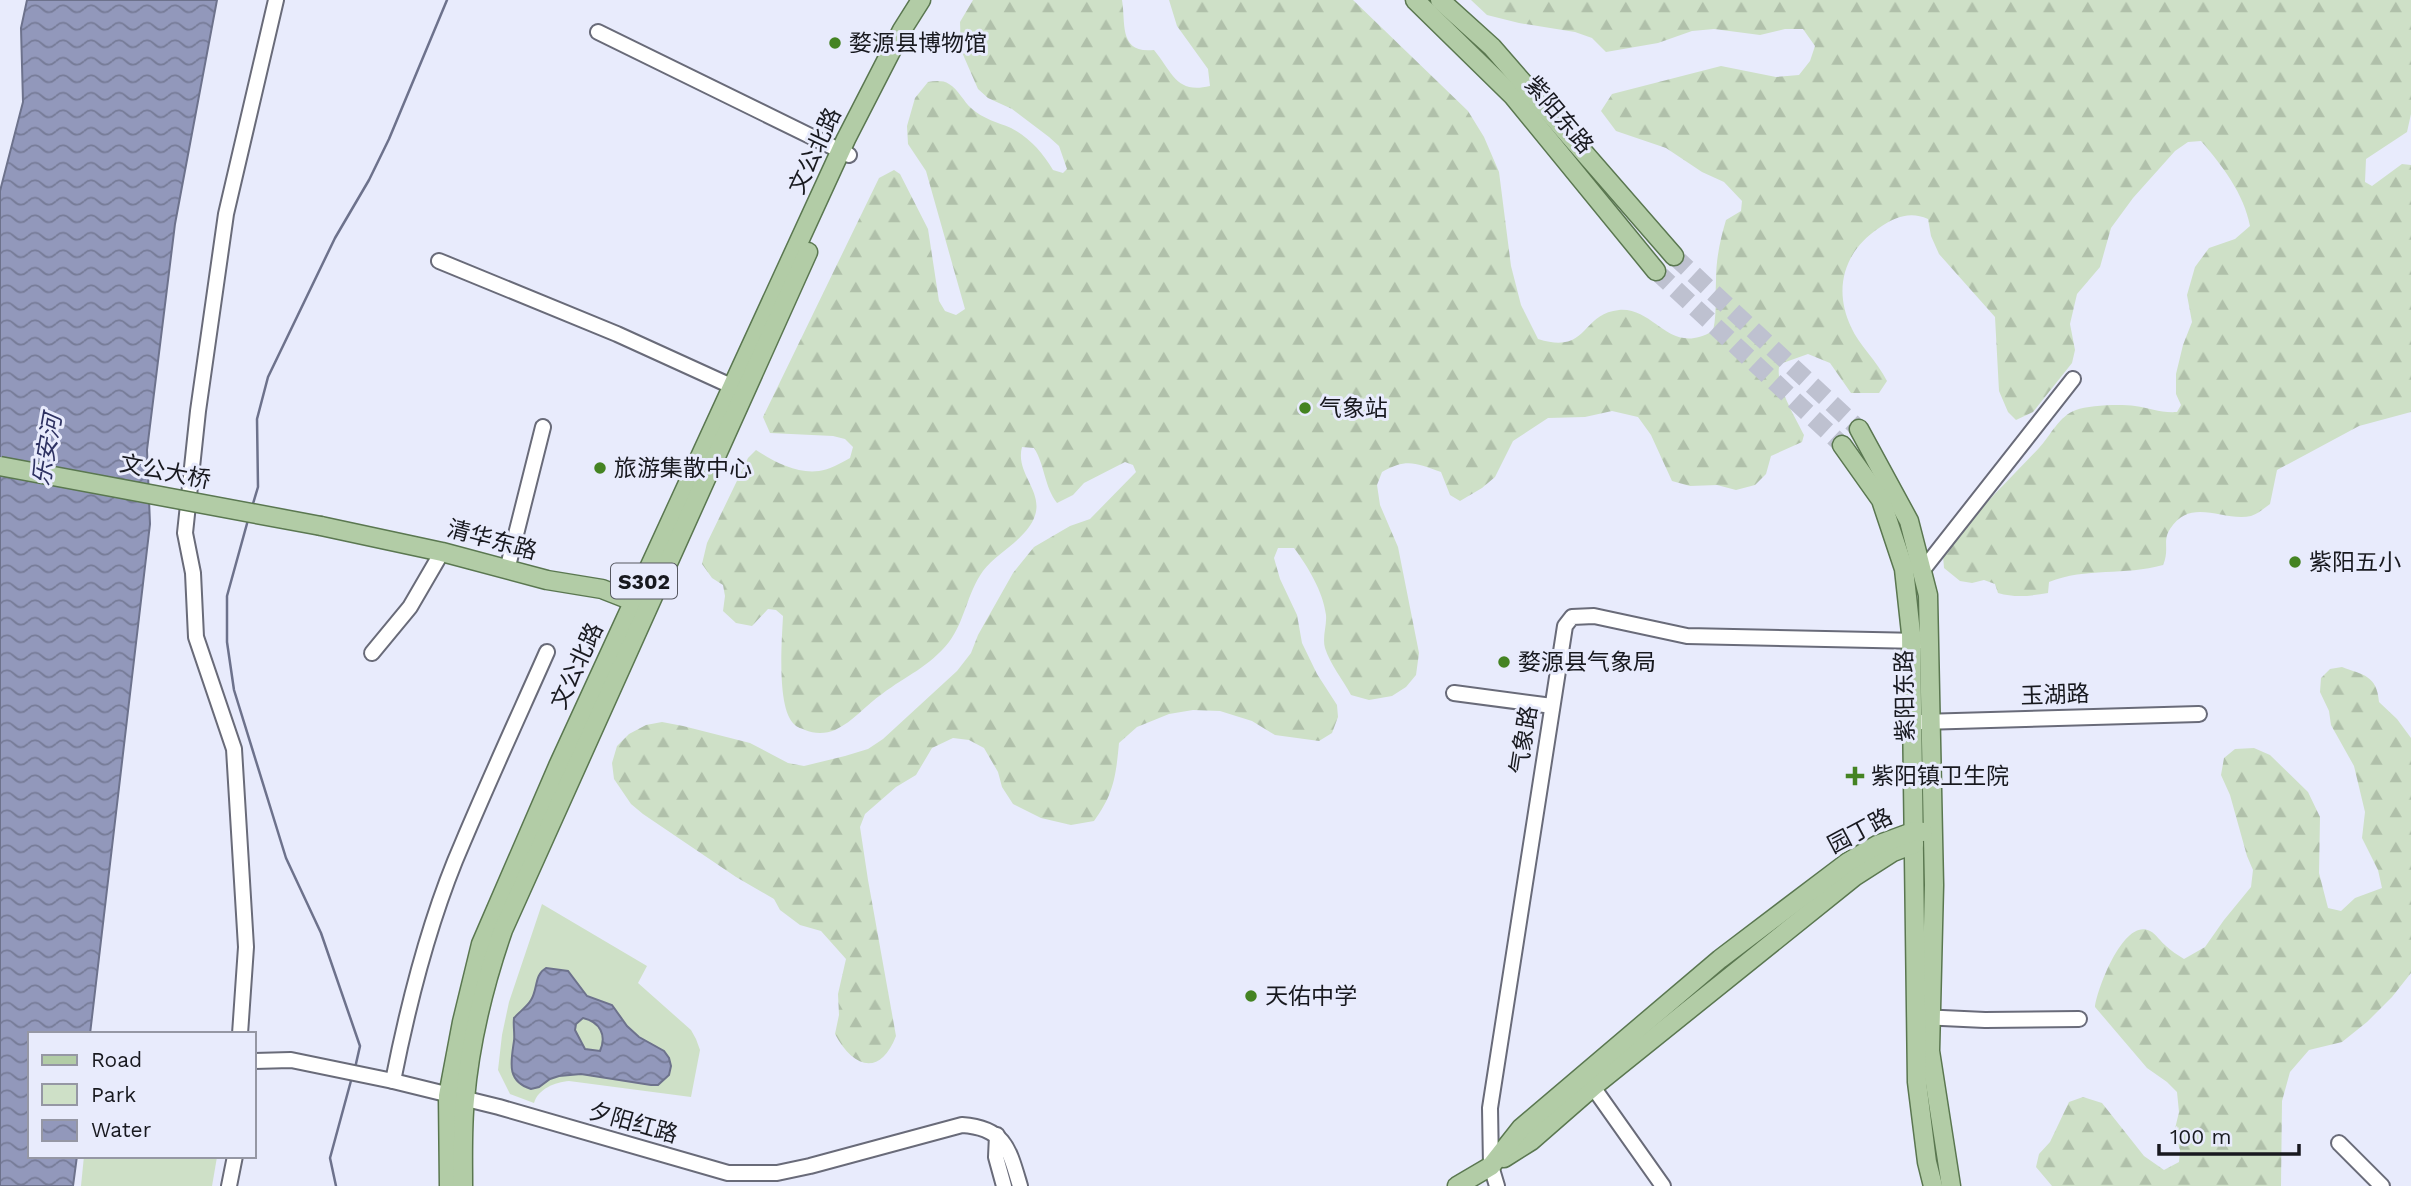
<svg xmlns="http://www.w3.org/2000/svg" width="2411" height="1186" font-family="'Work Sans','Noto Sans SC',sans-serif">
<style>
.forest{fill:url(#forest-firs)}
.park{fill:#cee0c7}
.water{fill:url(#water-waves);stroke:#6d728c;stroke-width:2;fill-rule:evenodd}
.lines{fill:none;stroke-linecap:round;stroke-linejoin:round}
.stream{stroke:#6d728c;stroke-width:2.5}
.major-tunnel{stroke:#bec1d0;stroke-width:18;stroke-dasharray:18 9;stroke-linecap:butt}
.minor-casing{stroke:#696b79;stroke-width:18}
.major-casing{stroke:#5a7750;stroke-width:21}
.minor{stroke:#fff;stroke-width:14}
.major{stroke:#b2cca6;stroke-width:18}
.major-bridge-casing{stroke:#5a7750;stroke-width:21;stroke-linecap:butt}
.major-bridge{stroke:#b2cca6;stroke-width:18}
.poi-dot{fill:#448322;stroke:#e8ebfc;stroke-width:2.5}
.labels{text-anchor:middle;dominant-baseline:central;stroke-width:6;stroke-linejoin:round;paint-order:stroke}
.shield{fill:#e8ebfc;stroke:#565861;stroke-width:2}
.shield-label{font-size:21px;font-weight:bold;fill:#18191f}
.poi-label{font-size:23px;fill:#18191f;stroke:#e8ebfc;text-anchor:start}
.street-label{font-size:23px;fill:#18191f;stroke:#e8ebfc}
.water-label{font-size:24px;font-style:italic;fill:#2e3262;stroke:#e8ebfc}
</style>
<defs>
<pattern id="forest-firs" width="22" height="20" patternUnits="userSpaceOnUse" patternTransform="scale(1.75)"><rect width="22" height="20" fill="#cee0c7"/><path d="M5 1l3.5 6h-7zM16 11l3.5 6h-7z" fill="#b0c0aa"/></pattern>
<pattern id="water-waves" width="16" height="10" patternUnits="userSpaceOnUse" patternTransform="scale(1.75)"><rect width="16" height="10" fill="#9298bb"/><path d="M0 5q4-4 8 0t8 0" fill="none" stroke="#767b97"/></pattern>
</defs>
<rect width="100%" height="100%" fill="#e8ebfc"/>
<g class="forest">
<path d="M973 0H1122C1126 23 1118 54 1154 50 1173 73 1176 94 1210 86L1208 69 1177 26 1169 0H1353L1468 111 1484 137 1499 172 1511 266 1521 305 1538 339C1589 355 1580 314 1619 310 1656 307 1668 357 1713 331 1717 314 1715 298 1716 281 1716 259 1720 240 1726 220L1741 211 1742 201 1724 182 1702 172 1666 148 1616 131 1601 111 1612 94 1721 66 1776 77 1799 75 1810 61 1815 46 1803 29H1785L1760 35 1714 29 1692 31 1658 43 1606 52 1592 38 1575 32 1519 23 1487 15 1471 0H2411V114L2407 132 2366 159 2365 182 2372 186 2402 164 2411 165V412L2359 426 2277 470 2270 504C2264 508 2258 514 2251 516 2223 522 2191 496 2170 529 2162 541 2170 549 2163 565 2125 576 2086 567 2049 582L2048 593C2031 596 2015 598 1998 593L1995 584 1984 580 1972 583 1960 581 1944 568 1943 556C1970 517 2006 483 2039 448 2051 435 2059 416 2076 410 2089 405 2121 404 2135 406 2150 408 2160 413 2177 412L2181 405 2176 394V374L2183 345 2192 322 2187 295 2195 267 2209 248 2235 239 2250 226C2244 194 2222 165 2201 141L2188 142 2175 151 2133 198 2111 228 2100 267 2077 294 2070 324 2075 350 2072 363 2033 412 2016 420 2008 412 1999 391 1995 317 1939 254 1931 236 1928 219C1910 211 1895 217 1879 228 1844 251 1833 289 1851 327 1859 345 1877 361 1887 381L1879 393H1851L1830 363 1808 354 1780 364C1773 381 1796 419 1804 435L1802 442 1771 456 1766 474 1755 485 1736 490 1717 485 1690 486 1672 481 1651 435 1638 417 1612 411 1585 417 1548 418 1513 441 1495 477 1482 488 1460 501 1450 495 1441 472C1415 463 1407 458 1382 472L1377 485 1380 505 1398 547 1419 653 1416 675 1406 687 1392 696 1369 700 1351 695C1343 680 1330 664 1325 648 1322 637 1327 626 1326 615 1323 591 1308 567 1294 548H1278L1274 558 1280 579 1297 615 1302 643 1317 674 1337 705 1338 717 1332 733 1319 741 1275 735 1252 721 1220 711 1193 710 1169 714 1137 727 1119 743C1116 775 1114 794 1094 821L1071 825 1041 818 1013 804 1002 787 998 772 984 748 969 740 953 738 932 748 916 775 896 787 865 814 860 827 868 880 896 1036C880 1077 853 1068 835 1034L839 1015 838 994 846 959 821 931 800 925 780 910 774 899 736 877 643 814 631 804 614 779 612 763 617 746 629 734 646 725 662 722 683 726 750 743 788 763 804 766 845 756 868 749 883 739 957 671 971 653 978 635 1013 573 1034 547 1070 526 1090 519 1136 472 1133 465 1125 462 1084 483 1073 495 1057 503C1044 486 1045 465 1034 448L1022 447C1014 477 1052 495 1029 527 1017 544 996 554 983 571 967 593 965 621 949 642 928 668 907 675 882 694 866 705 854 721 835 730 826 734 814 734 805 730 801 728 798 728 795 725 776 710 782 639 783 616L776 610 768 609 752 626 736 623 723 611 725 596 723 585 712 578 702 564 707 543 748 458 756 450C774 462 797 474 819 471 829 470 841 463 850 458L853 447 845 439 833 436 770 433 763 417 879 178 894 170 900 174 928 229 939 301 945 311 956 315 965 309 926 171 908 144 907 126 915 98 928 82C935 81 943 80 949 84 958 89 964 102 971 108 983 119 997 122 1011 128 1029 137 1043 153 1053 170L1063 173 1067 169 1059 146 1049 137 1012 109 988 98 978 89 961 50 960 22Z"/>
<path d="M2342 667C2363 675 2377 675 2379 702L2397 719 2411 738V973L2392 997 2367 1022 2342 1042 2309 1050 2290 1072 2282 1101 2281 1186H2052L2036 1167 2039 1154 2050 1142 2069 1102 2083 1097 2102 1103 2144 1156 2164 1170 2179 1162 2180 1150 2174 1133 2179 1112 2177 1092 2167 1082 2147 1068 2095 1007C2097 989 2124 917 2150 931 2156 934 2161 942 2166 946 2171 951 2178 955 2184 959L2205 947 2224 920 2251 887 2253 870 2247 856 2230 795 2221 775 2224 758 2235 749 2254 748 2270 755 2308 792 2320 817 2319 873 2328 908 2341 911 2355 898 2382 888 2378 870 2362 838 2365 812 2354 766 2331 725 2329 711 2320 692 2321 678 2330 669Z"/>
</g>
<g class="park">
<path d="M542 904 647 966 638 983 691 1030 696 1039 700 1050 691 1097 569 1081C555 1082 538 1089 534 1103L510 1094 498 1070 502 1035 509 1002Z"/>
<path d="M84 1156H212L217 1157 212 1186H81Z"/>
</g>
<g class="water">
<path d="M27 0H217L175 224 147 450 150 524 90 1034H30V1156H77L73 1186H0V191L23 102 21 28Z"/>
<path d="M546 968 568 971 587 996 612 1005 627 1026 639 1037 664 1051 669 1058 671 1066 669 1075 658 1085H651L581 1074 559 1076 550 1079 539 1087 531 1089C506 1081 511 1062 514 1041 515 1034 513 1026 514 1018 519 1012 527 1007 531 1000 538 989 534 975 546 968ZM583 1018C600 1022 607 1035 600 1051L585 1049 575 1030 576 1024Z"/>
</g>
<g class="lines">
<g class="stream">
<path d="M252 507 258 487 257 419 268 377 335 238 369 180 389 139 447 0"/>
<path d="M248 520 227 596V642L234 690 286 858 321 933 360 1046 355 1068"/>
<path d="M336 1186 330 1158 352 1077"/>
</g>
<g class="major-tunnel">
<path d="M1674 256 1859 429"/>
<path d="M1656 271 1842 445"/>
</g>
<defs>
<g id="minor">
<path d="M598 32 849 155"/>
<path d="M439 261 617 334 740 390"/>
<path d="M507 570 543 427"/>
<path d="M1922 571 2073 379"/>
<path d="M372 653 410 607 442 552"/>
<path d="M1454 693 1552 706"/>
<path d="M1921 722 2199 714"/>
<path d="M1921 1017 1985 1020 2079 1019"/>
<path d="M240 1034 246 947 234 749 196 637 193 573 185 533 198 411 226 214 276 0"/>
<path d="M254 1061 291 1060 393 1081 499 1107 728 1173H777L810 1166 962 1125C1005 1128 1009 1149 1020 1186"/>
<path d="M1588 1080 1663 1186"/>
<path d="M393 1081C409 1000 430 917 463 842 490 778 519 715 547 652"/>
<path d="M997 1135 996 1157 1004 1186"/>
<path d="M2339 1143 2382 1186"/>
<path d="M229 1186 235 1156"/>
<path d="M1497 1186 1491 1166 1490 1108 1565 626 1572 617 1594 616 1687 636 1920 641"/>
</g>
<g id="major">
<path d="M1415 0 1513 96 1656 271"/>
<path d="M1440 0 1492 47 1674 256"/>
<path d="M1859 429 1909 521 1928 595 1934 885 1930 1051 1951 1186"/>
<path d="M1842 445 1881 500 1904 569 1911 633 1917 1082 1927 1162 1933 1186"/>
<path d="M321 526 442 552 547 580 602 589 643 605"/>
<path d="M1504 1158 1531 1141 1594 1086 1854 877 1893 852 1914 844"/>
<path d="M449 1186 448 1096 462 1022 481 944 558 766 846 139 902 30 921 0"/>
<path d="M463 1186C463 1157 462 1128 465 1099 470 1041 484 985 503 930L808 252"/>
<path d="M1457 1186 1491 1166 1521 1128 1720 959 1848 862 1877 845 1915 831 1923 832"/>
</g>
</defs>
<use href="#minor" class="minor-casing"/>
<use href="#major" class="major-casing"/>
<use href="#minor" class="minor"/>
<use href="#major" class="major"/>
<defs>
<path id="major-bridge" d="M0 466 321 526"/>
</defs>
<use href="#major-bridge" class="major-bridge-casing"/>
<use href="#major-bridge" class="major-bridge"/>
</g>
<g class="poi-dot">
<circle cx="835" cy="43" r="7"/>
<circle cx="1305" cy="408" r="7"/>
<circle cx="600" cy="468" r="7"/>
<circle cx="2295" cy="562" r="7"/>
<circle cx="1504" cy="662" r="7"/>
<path d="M1851.5 765.5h7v7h7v7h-7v7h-7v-7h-7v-7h7z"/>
<circle cx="1251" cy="996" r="7"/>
</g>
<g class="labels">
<rect class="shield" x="611" y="563.5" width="66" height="35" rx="5"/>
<g class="shield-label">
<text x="644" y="581">S302</text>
</g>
<g class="poi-label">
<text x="849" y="43">婺源县博物馆</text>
<text x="1319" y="408">气象站</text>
<text x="614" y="468">旅游集散中心</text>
<text x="2309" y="562">紫阳五小</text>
<text x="1518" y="662">婺源县气象局</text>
<text x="1871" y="776">紫阳镇卫生院</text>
<text x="1265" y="996">天佑中学</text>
</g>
<g class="street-label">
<text transform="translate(1559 115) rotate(50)">紫阳东路</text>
<text transform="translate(815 151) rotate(-65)">文公北路</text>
<text transform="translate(165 472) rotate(11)">文公大桥</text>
<text transform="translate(492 540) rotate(15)">清华东路</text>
<text transform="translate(577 666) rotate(-65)">文公北路</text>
<text transform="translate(2055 695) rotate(-2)">玉湖路</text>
<text transform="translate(1905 696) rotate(-91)">紫阳东路</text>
<text transform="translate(1524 740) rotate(-81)">气象路</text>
<text transform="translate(1860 831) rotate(-28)">园丁路</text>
<text transform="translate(633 1123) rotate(16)">夕阳红路</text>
</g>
<g class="water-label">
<text transform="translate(47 450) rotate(-80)">乐安河</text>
</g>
</g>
<rect x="28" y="1032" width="228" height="126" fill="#e8ebfc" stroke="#9597a4" stroke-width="2"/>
<rect x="42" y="1055" width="35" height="10" fill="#b2cca6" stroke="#9597a4" stroke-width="2"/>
<text x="91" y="1067" font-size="21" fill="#18191f">Road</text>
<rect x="42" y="1084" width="35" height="21" fill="#cee0c7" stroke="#9597a4" stroke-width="2"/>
<text x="91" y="1102" font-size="21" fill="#18191f">Park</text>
<rect x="42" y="1120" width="35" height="21" fill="url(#water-waves)" stroke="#9597a4" stroke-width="2"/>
<text x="91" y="1137" font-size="21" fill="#18191f">Water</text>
<path d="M2159 1144v10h140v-10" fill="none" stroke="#18191f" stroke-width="3.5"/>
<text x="2170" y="1144" font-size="21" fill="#18191f" stroke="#e8ebfc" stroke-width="5" paint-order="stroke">100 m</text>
</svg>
